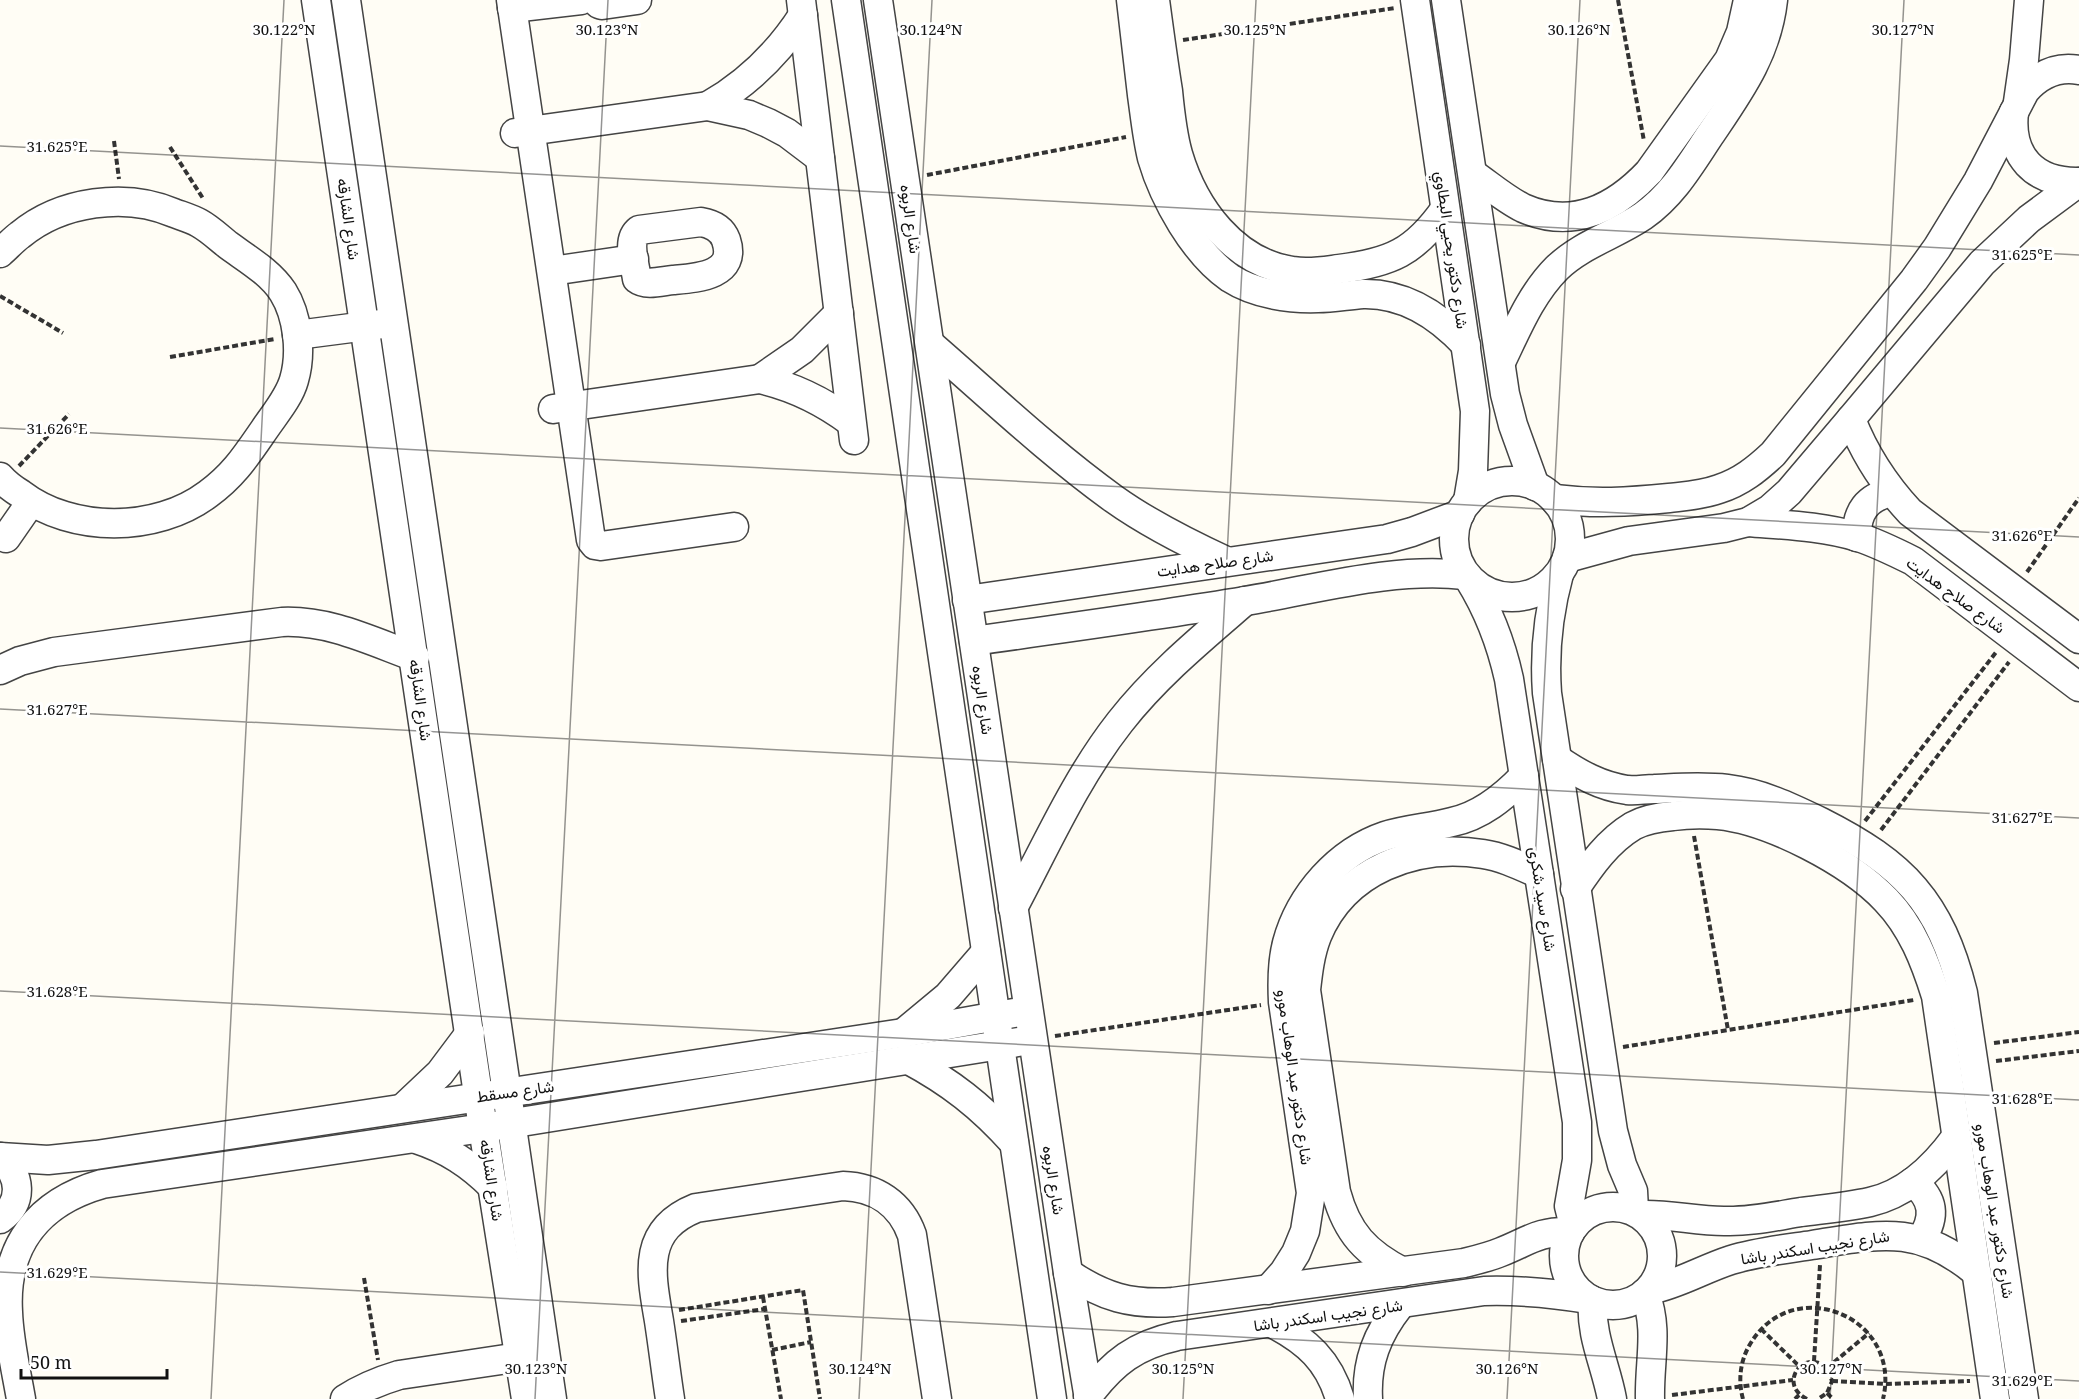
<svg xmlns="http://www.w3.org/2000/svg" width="2079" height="1399" font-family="'Noto Serif',Vazirmatn,serif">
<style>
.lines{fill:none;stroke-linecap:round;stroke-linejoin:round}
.minor-casing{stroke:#444;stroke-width:31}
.path{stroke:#333;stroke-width:4;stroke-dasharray:6 3;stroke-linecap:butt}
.minor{stroke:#fff;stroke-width:28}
.ticks{fill:none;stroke:#111;stroke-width:1.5;stroke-opacity:0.45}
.labels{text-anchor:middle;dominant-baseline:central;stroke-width:6;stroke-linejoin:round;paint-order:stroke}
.street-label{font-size:16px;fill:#111;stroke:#fff}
.ticks-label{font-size:15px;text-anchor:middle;fill:#111;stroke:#fff;stroke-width:6;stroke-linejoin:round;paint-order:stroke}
</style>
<rect width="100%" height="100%" fill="#fffdf5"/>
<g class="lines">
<defs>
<g id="minor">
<path d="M316 0 483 1128 526 1399"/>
<path d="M346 0 552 1399"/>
<path d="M511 0 591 540 595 545 601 546 734 527"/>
<path d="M595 0 599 4 602 5 637 0"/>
<path d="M801 0 854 440"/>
<path d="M846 0 1052 1399"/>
<path d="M878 0 1068 1273 1089 1399"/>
<path d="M1131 0C1135 32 1138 63 1142 95 1145 116 1147 137 1152 158 1164 199 1194 253 1230 278 1255 294 1289 299 1318 298 1333 298 1348 295 1363 294 1404 293 1439 316 1466 345"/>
<path d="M1155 0C1159 30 1163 60 1168 91 1170 112 1172 133 1178 154 1194 208 1234 263 1293 271 1308 274 1324 271 1339 269 1390 263 1415 252 1445 209"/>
<path d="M1415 0 1475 411 1473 471 1468 501"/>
<path d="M1446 0 1505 394 1513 425 1535 486"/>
<path d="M512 8 581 0"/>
<path d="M2018 102 2024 60 2029 0"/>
<path d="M708 106C748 83 778 54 803 15"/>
<path d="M2014 112C2009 156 2034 183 2079 182"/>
<path d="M515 133 708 106 749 115 768 123 787 133 820 158"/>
<path d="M1473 174C1489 185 1505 199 1523 208 1573 230 1615 208 1649 172L1729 60 1741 32 1748 0"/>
<path d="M701 222C713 224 722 229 726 240 738 276 696 278 673 280 662 281 646 286 637 279 635 264 626 240 639 230Z"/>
<path d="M0 253C7 247 13 240 20 235 61 201 126 192 174 213 182 216 192 219 199 223 210 229 219 238 228 245 247 259 270 272 283 292 298 316 302 353 294 380 289 398 274 415 264 430 246 456 234 475 208 494 156 533 72 533 21 494 13 489 6 484 0 477"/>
<path d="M552 271 634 259"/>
<path d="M297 335 382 324"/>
<path d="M930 344C990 396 1050 453 1114 499 1149 524 1187 543 1226 561"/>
<path d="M1501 362C1517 329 1531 294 1557 268 1582 244 1615 235 1643 216 1673 195 1690 165 1710 135 1739 92 1767 54 1773 0"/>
<path d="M760 379 802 350 839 313"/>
<path d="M553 409 760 379C795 387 823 401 851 422"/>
<path d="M1851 419C1865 455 1884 484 1910 512L2079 639"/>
<circle cx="1512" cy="539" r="58"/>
<path d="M1554 499C1594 504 1629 502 1669 498 1686 496 1703 495 1719 489 1741 482 1757 469 1773 454L1914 280 1937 248 1978 181 2025 91C2039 75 2057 66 2079 70"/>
<path d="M1748 522C1784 525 1822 526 1858 537 1877 543 1895 552 1913 561L2079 687"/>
<path d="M1857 537C1856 512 1867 497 1892 492"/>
<path d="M6 538 31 502"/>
<path d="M1567 558 1629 541 1724 528 1748 522 1770 509 1789 492 1851 419 1982 263 2029 219 2079 182"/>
<path d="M1559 574C1548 614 1544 651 1547 693L1613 1131 1622 1165 1633 1191 1634 1210"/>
<path d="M1469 579C1489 611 1501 643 1509 679L1577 1122V1160L1569 1206 1574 1226"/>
<path d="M967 600 1387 539 1412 532 1460 514"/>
<path d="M974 641C1064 628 1155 616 1245 601 1318 589 1391 567 1465 575"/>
<path d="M0 670 20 661 54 652 282 622C329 620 371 641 415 657"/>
<path d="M1557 759C1579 774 1600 786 1627 790 1636 791 1645 789 1654 789 1678 788 1703 786 1727 789 1761 793 1790 807 1821 822 1904 864 1940 901 1963 993L2024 1399"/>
<path d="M1575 889C1591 865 1608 841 1633 826 1644 820 1660 817 1673 816 1688 814 1703 814 1718 815 1770 820 1850 862 1886 900 1912 927 1925 961 1936 996L1995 1399"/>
<path d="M1013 908C1046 846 1076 778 1120 722 1156 676 1201 639 1245 601"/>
<path d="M907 1030 948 996 986 952"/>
<path d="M907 1059C950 1082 981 1106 1014 1143"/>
<path d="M404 1107 440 1073 470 1033"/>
<path d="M416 1139C447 1149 470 1164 493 1187"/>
<path d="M0 1157 48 1160 96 1155 903 1033 1014 1013"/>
<path d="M0 1157C21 1175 24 1202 0 1219"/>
<path d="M1913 1182C1934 1199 1936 1217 1921 1240"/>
<circle cx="1613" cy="1256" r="49"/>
<path d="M1642 1215C1669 1214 1696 1221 1724 1221 1750 1222 1776 1216 1801 1212 1824 1209 1847 1207 1870 1202 1906 1194 1935 1166 1956 1137"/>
<path d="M1403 1272C1366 1253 1347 1233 1336 1192L1306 990C1308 972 1310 954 1317 936 1344 870 1416 843 1483 854 1503 857 1521 866 1539 874"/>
<path d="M1068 1273C1103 1297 1131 1305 1173 1302L1464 1263C1476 1260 1489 1257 1501 1252 1529 1241 1538 1231 1570 1232"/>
<path d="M1268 1290 1284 1272 1296 1253 1305 1231 1311 1193 1283 1002C1282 982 1282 962 1287 943 1300 895 1338 852 1385 836 1407 829 1430 828 1452 822 1481 816 1504 797 1524 776"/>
<path d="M1650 1290C1679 1284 1703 1269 1731 1260 1757 1252 1785 1249 1812 1245 1881 1234 1918 1224 1976 1272"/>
<path d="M1645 1293C1659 1330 1649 1361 1650 1399"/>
<path d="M1593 1301C1590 1335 1606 1366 1612 1399"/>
<path d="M1272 1323C1307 1341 1329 1361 1340 1399"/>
<path d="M1088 1396C1113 1362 1136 1345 1177 1336L1484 1291C1520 1290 1553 1293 1588 1299"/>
<path d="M21 1399C16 1370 9 1341 8 1312 4 1245 39 1202 102 1184L483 1128 1018 1042"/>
<path d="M345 1399C362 1388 379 1381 399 1375L520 1357"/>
<path d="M670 1399C666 1373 663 1347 659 1321 651 1274 641 1230 696 1208L843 1186C876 1187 901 1204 912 1235L937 1399"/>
<path d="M1368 1399C1366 1362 1377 1334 1400 1305"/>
</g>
</defs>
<use href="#minor" class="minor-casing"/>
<g class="path">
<path d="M1618 0 1644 141"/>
<path d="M1183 40 1395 8"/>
<path d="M114 141 119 179"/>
<path d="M170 147 204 200"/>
<path d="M927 175 1126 137"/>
<path d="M0 296 63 333"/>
<path d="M170 357 275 339"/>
<path d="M19 466 69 414"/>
<path d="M2027 572 2079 498"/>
<path d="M1865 821 1997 651"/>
<path d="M1881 830 2009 662"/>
<path d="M1694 836 1728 1030"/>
<path d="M1055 1036 1261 1005"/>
<path d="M1994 1043 2079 1032"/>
<path d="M1623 1047 1914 1000"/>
<path d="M1996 1061 2079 1051"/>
<path d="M364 1278 378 1360"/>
<path d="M763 1297 781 1399"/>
<path d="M679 1310 803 1290 820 1399"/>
<path d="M681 1321 765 1309"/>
<path d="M1761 1329 1799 1366"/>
<path d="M772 1350 811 1342"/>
<path d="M1814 1361 1820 1265"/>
<path d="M1827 1368 1869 1333"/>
<path d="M1832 1381 1886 1384 1970 1381"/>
<path d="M1827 1393 1833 1399"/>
<path d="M1672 1395 1793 1380"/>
<path d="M1743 1399C1738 1381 1740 1362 1749 1346 1791 1271 1903 1316 1883 1399"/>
<path d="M1795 1399 1799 1395"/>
<path d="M1807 1399C1777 1385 1803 1347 1827 1368L1832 1381 1827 1393 1818 1399"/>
</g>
<use href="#minor" class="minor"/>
</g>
<path class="ticks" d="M0 146 2079 255M0 428 2079 537M0 709 2079 818M0 991 2079 1100M0 1272 2079 1381M211 1399 284 0M535 1399 608 0M859 1399 932 0M1183 1399 1256 0M1507 1399 1580 0M1830 1399 1904 0"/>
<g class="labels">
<g class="street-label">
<text transform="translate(349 219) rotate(82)">شارع الشارقه</text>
<text transform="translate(911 219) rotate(82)">شارع الربوه</text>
<text transform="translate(1452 250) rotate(82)">شارع دكتور يحيي البطاوي</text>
<text transform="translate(1215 563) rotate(-8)">شارع صلاح هدايت</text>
<text transform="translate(1956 595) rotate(36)">شارع صلاح هدايت</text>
<text transform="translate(421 700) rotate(82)">شارع الشارقه</text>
<text transform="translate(983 700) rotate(82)">شارع الربوه</text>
<text transform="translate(1543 899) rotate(81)">شارع سيد شكرى</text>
<text transform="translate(1295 1077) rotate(82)">شارع دكتور عبد الوهاب مورو</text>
<text transform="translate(515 1091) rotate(-8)">شارع مسقط</text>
<text transform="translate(492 1180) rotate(81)">شارع الشارقه</text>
<text transform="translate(1054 1180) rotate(81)">شارع الربوه</text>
<text transform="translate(1995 1211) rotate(81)">شارع دكتور عبد الوهاب مورو</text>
<text transform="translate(1815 1247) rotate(-9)">شارع نجيب اسكندر باشا</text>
<text transform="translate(1328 1315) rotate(-8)">شارع نجيب اسكندر باشا</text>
</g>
</g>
<g class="ticks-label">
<text x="284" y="35">30.122°N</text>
<text x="607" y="35">30.123°N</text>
<text x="931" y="35">30.124°N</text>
<text x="1255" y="35">30.125°N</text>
<text x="1579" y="35">30.126°N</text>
<text x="1903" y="35">30.127°N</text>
<text x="57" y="152">31.625°E</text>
<text x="2022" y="260">31.625°E</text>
<text x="57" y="434">31.626°E</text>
<text x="2022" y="541">31.626°E</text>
<text x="57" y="715">31.627°E</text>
<text x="2022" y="823">31.627°E</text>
<text x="57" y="997">31.628°E</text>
<text x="2022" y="1104">31.628°E</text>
<text x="57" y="1278">31.629°E</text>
<text x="536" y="1374">30.123°N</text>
<text x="860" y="1374">30.124°N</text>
<text x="1183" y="1374">30.125°N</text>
<text x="1507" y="1374">30.126°N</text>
<text x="1831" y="1374">30.127°N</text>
<text x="2022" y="1386">31.629°E</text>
</g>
<path d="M21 1369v9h146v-9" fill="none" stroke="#111111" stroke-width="3"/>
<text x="30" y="1369" font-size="18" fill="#111111" stroke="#ffffff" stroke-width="4.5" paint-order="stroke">50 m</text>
</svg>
